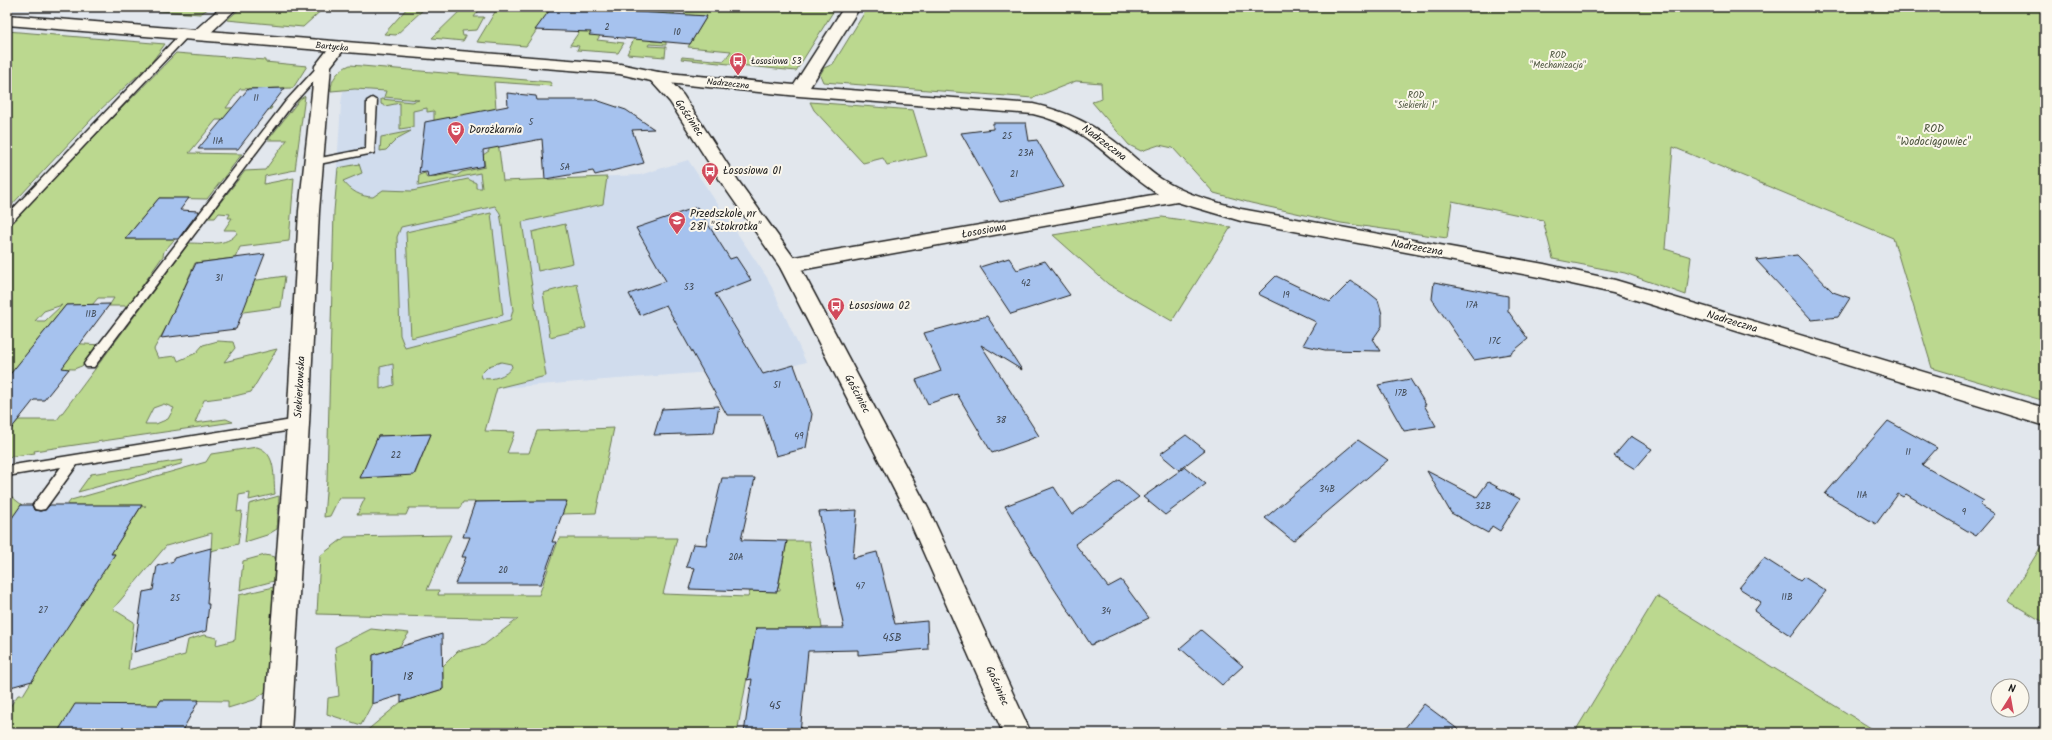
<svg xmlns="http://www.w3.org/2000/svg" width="2052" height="740" font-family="Kalam,sans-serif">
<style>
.built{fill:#d0dced}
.green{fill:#bbd88f;stroke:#6c7a56;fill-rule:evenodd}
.building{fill:#a6c2ee;stroke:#1c1c1c}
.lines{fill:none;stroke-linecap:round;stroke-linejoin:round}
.service-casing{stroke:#1c1c1c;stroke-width:3}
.minor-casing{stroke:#1c1c1c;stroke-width:3}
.tertiary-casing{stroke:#1c1c1c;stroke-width:3}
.service{fill:#fbf7ec;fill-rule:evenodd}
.minor{fill:#fbf7ec;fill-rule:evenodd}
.tertiary{fill:#fbf7ec;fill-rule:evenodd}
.labels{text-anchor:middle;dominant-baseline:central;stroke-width:4;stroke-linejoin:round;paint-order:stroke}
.number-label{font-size:9px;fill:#3e4650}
.far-street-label{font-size:9px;fill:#1c1c1c;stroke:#fbf7ec}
.far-park-label{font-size:9px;fill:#4c543e;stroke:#fbf7ec}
.far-poi-label{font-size:9px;fill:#1c1c1c;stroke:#fbf7ec;text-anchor:start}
.street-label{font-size:11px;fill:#1c1c1c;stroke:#fbf7ec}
.park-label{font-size:11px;fill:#4c543e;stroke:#fbf7ec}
.poi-label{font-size:11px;fill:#1c1c1c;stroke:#fbf7ec;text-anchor:start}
.near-number-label{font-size:11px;fill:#3e4650}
</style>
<rect width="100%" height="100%" fill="#e2e7ed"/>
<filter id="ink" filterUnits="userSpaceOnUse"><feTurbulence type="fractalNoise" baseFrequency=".025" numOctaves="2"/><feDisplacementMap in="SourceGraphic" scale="8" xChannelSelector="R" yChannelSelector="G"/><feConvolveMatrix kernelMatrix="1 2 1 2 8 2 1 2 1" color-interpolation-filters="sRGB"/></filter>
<g filter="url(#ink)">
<path class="built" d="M355 89 496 101 499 149 503 181 640 175 688 160 768 279 806 362 749 379 736 370 329 401 334 211 341 104 343 91Z"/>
<g class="green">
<path d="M164 7H211L200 14 159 11Z"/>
<path d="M242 7H325L303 27 227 20Z"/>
<path d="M408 7H426L396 35 384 34Z"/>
<path d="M464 7 489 8 480 9 474 17H484L477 30 462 31 463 36H466L463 41 432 38Z"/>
<path d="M498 7H560L542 22 526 46 477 42Z"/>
<path d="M621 7H836L796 71 681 59 682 57 724 61 731 51 688 47 707 16 684 15 686 11 676 10 674 14H670L651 41 666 42V45L649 44 648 46 666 47 665 57 627 54 635 37 617 14Z"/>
<path d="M868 7H2045V401L1932 368 1893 238 1673 147 1665 249 1691 257 1686 295 1625 273 1553 259 1543 220 1452 201 1447 238 1341 223 1251 203 1214 193 1173 148 1159 145 1141 151 1129 145 1092 102 1102 99 1101 83 1076 81 1033 98 823 82 820 75 824 68 833 64Z"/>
<path d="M583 26 600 36 597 40 624 43 618 53 577 50 579 46 570 45Z"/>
<path d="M7 31 165 44 151 63 100 110 7 210V74L14 67H7Z"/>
<path d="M176 53 265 60V62L307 66 293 88 240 89 226 108 272 107 271 109 243 120H216L189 153 242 154 207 199 159 198 125 239 176 238 164 251 163 256 128 306H109L114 298H98L92 305H66L42 335 66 343 102 345 89 363 74 369 51 368 7 379V225ZM62 305 45 321H35L44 311Z"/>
<path d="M350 65 550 82 552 86 494 82 499 149 503 181 607 177 603 204 522 222 546 376 497 388 485 431 515 432 507 453H529L537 431 614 428 596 513 562 514 566 501 463 502 460 508H409L406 515H357L365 498H339L330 516 324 517 327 480 334 211 338 168 359 164 362 173 343 181C351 191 361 197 373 197L383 190 412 191 468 179 476 183V188H482L480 173 418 186 419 175 425 173 427 178 449 174 456 176 462 172 485 167 483 155 489 151 486 124 434 121V111L427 112V108L413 111V127L400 129V103L385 106 381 104V99L412 102 419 100 384 97 386 91 355 89 331 91C331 79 338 70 350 65ZM495 206 500 213 502 225 513 310 510 321 405 348 400 335 397 237 401 227ZM501 362 511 364 512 367C507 376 491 381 482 378L481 374 489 366ZM393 364 394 385 380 389V367ZM431 434 415 474 361 477 378 436Z"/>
<path d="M305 96 295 170 265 176 264 184 294 178 289 241 240 247 235 258 195 263 177 304 244 282 285 276 281 307 169 322 154 349 158 358 176 356 178 361 196 353 203 345 218 341 233 342 235 348 224 362 277 349 251 392 235 396 204 400 195 423 226 419 233 422 34 451 35 453 7 457V434L18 420H57L189 243C203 243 228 247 237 233L236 230H224L232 218H228L230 214 219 213 215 218H208L245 171 265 170 287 140H268L300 99ZM164 404 174 408 168 419 156 424H145L153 408Z"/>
<path d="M810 102 913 110 927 156 887 165 883 158 863 163 814 110Z"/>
<path d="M411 131 398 138 386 150 380 151 381 137Z"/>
<path d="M491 213 503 315 411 338 406 232Z"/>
<path d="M1162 217 1231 227 1172 321 1108 284 1053 235Z"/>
<path d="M565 224 573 263 538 271 532 232Z"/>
<path d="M577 284 586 328 550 337 543 293Z"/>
<path d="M257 447C277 453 273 477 275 494L249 500 250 493 239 495 237 512 242 511 238 544 211 551 212 533 166 546 113 609 134 622 128 670 185 655 188 640 204 635 217 638 216 645 235 640 239 595 274 587 268 690 254 700 228 708V701L161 700 152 716 57 733H7V711L18 695H23L100 569 105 570 115 554H111L141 507 146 506 67 505 71 500 206 462 211 454Z"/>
<path d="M183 460 181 464 78 492 91 474Z"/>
<path d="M7 493 22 505 7 525Z"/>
<path d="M279 496 277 529 267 535 245 542 249 504Z"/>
<path d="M451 535 427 590H439L438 595H539L559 538H677L663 594 748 597 750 591H780V588H778L787 541H809L822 628H756L737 733H364L401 702 443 689V666L458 651 484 645 518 619 317 614 320 556 345 537Z"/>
<path d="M2045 540V623L2008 601Z"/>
<path d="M265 555 275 557 274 581 240 590 243 561Z"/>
<path d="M1657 596 1879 733H1574Z"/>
<path d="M371 629 409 633 399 647 373 655 372 704 361 725 327 714 328 698 339 696 335 647Z"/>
</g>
<g class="building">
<path d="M552 7H621L619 11 707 16 690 44 589 35 591 32 535 30Z"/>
<path d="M285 88 238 149H198L248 89Z"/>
<path d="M507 93 536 96 537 100H596L626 110 654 129 632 130 644 163 595 175 593 171 545 179 542 139 483 150 484 166 428 177 427 172 419 173 425 122 508 106Z"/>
<path d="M993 123H1026L1029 141 1037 140 1064 187 1000 202 961 133 993 129Z"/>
<path d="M159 198H189L180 210 199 211 178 239H125Z"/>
<path d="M697 207 730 259 736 257 751 280 715 294 763 374 794 365 812 414 806 448 776 456 763 415H727L666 305 640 315 629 294 666 281 636 228Z"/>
<path d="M265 254 236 329 161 338 196 263Z"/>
<path d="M1797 255 1833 292 1850 298 1838 317 1812 320 1756 260Z"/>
<path d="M1009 258 1017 270 1045 261 1070 295 1011 314 980 267Z"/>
<path d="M1276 276 1330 302 1351 281 1368 292 1378 300 1382 314V326L1373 339 1381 351 1325 350 1303 345 1316 322 1258 294Z"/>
<path d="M1434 282 1508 296V311L1528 339 1510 354 1474 360 1432 299Z"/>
<path d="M110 304 62 368 69 369 44 400H34L7 434V378L66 305Z"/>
<path d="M987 316 1022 370 981 345 1039 436 992 453 957 394 928 404 916 380 941 371 924 333Z"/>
<path d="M1410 379 1426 405H1424L1436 426 1404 431 1378 385Z"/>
<path d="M719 406 714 433 654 435 662 409Z"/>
<path d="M1888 421 1937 448 1922 465 1984 501 1980 505 1995 514 1976 536 1906 494 1903 497 1898 494 1876 524 1825 494Z"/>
<path d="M431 434 414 475 360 478 378 436Z"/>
<path d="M1186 435 1205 450 1179 470 1160 454Z"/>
<path d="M1631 436 1652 449 1635 469 1614 456Z"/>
<path d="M1358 440 1388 460 1293 541 1265 518Z"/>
<path d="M1185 467 1206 484 1165 515 1143 497Z"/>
<path d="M1427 471 1477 497 1488 482 1520 499 1500 531 1492 526 1488 533 1451 513Z"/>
<path d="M722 478H755L741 540 787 541 777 592 689 589 695 568 686 567 693 544 706 545Z"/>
<path d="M1119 480 1139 497 1075 544 1108 587 1121 580 1149 618 1091 645 1049 581 1005 506 1054 487 1072 515Z"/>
<path d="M538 501H567L552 542H556L541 584H455L466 557H462L470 537H463L475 502Z"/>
<path d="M21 505H32L34 510 40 511 45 510 50 505H142L111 554H115L32 681 7 688V525Z"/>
<path d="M857 510 853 558 877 552 895 624 927 621 928 649 858 655V650L808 651 800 733H744L752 679 747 680 756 628H844L819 512Z"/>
<path d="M211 548 207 604H209L206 631 134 652 143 592 153 590 157 566 174 561V558Z"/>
<path d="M1764 558 1800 581 1804 577 1826 591 1791 636 1754 611 1761 602 1739 588Z"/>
<path d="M1201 630 1243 666 1222 685 1180 648Z"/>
<path d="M442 634 443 689 401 702V695L372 704 373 655Z"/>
<path d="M161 700H199L181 733H57L75 704 158 705Z"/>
<path d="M1424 704 1463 733H1401Z"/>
</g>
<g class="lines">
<defs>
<g id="service">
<path d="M185 31 188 32V36L11 223 7 224V215L182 32Z"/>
<path d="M323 63 327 66 326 68 292 105 94 367H86L84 364 86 361 286 101 320 64Z"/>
<path d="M372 98 377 101 374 153 314 165 310 164 309 162 310 160 366 149 367 101Z"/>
<path d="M298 419 302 421 304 424 302 427 298 429 77 465 45 509 40 510 35 509 33 505 61 467 7 476V466Z"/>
</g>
<g id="minor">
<path d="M221 7H238L205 38H193L191 35 193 32Z"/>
<path d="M844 7H860L810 87 1033 104C1068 112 1095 125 1123 148 1136 158 1147 170 1161 179 1186 195 1213 201 1241 209L1544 264 1615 280 2045 408V426L1613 293 1544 278 1241 221 1177 202 789 272 782 270 779 265 782 260 789 258 1158 194C1112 165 1090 127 1033 114L799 96 657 82 651 81 649 77 651 73 657 72 794 85Z"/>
<path d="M338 42 344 44 346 47 331 66 319 211 309 424 291 733H263L287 424 299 211 315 66 332 44Z"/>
</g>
<path id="tertiary" d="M7 15 620 64 663 73 683 95 739 182 799 265 930 512 1031 733H1003L906 513 780 267 723 185 670 102 651 81 620 74 7 25Z"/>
</defs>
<use href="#service" class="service-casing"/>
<use href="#minor" class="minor-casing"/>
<use href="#tertiary" class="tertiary-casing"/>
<use href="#service" class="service"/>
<use href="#minor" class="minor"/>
<use href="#tertiary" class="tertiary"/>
</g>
</g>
<defs>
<symbol id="bus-pin" viewBox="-11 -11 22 30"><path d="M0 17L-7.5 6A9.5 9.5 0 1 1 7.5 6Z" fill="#d1495b" stroke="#fbf7ec"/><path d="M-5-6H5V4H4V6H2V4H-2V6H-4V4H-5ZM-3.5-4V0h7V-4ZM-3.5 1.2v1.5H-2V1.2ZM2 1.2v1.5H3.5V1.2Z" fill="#fff"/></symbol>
<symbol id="theatre-pin" viewBox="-11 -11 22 30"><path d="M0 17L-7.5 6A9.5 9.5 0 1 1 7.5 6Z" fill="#d1495b" stroke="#fbf7ec"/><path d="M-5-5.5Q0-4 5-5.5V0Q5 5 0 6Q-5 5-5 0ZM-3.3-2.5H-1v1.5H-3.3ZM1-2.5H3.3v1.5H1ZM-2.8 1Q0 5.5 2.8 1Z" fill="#fff"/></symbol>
<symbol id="school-pin" viewBox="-11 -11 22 30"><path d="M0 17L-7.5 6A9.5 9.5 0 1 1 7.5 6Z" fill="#d1495b" stroke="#fbf7ec"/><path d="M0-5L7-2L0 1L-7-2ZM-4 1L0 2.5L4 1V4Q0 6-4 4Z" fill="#fff"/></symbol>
</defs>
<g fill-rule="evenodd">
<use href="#bus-pin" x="728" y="51" width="20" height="27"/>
<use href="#theatre-pin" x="446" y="120" width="20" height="27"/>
<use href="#bus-pin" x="700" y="161" width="20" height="27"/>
<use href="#school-pin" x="667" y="210" width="20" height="27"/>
<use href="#bus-pin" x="826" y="296" width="20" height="27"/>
</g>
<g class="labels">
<g class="number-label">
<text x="607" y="27">2</text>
<text x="677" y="32">10</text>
<text x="256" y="98">11</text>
<text x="531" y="122">5</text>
<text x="1007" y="136">25</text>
<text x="218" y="141">11A</text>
<text x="1026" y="153">23A</text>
<text x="565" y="167">5A</text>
<text x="1014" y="174">21</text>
<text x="219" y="278">31</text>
<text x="1026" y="283">42</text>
<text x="689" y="287">53</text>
<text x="1286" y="295">19</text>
<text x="1472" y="305">17A</text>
<text x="91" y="314">11B</text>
<text x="1495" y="341">17C</text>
<text x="777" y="385">51</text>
<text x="1401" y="393">17B</text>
<text x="1001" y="420">38</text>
<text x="799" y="436">49</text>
<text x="1908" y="452">11</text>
<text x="396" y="455">22</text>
<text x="1327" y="489">34B</text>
<text x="1862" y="495">11A</text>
<text x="1483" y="506">32B</text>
<text x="1964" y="512">9</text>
<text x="736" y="557">20A</text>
<text x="503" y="570">20</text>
<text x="860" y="586">47</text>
<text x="1787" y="597">11B</text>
<text x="175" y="598">25</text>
<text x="43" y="610">27</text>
<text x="1106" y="611">34</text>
</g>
<g class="far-street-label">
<text transform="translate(332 47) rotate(5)">Bartycka</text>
<text transform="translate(728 84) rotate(6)">Nadrzeczna</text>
</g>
<g class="far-park-label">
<text x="1558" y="55">ROD<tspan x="1558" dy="10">"Mechanizacja"</tspan></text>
<text x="1416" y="95">ROD<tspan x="1416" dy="10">"Siekierki I"</tspan></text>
</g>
<g class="far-poi-label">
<text x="751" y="61">Łososiowa 53</text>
</g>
<g class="street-label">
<text transform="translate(689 118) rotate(56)">Gościniec</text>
<text transform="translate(1104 143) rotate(37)">Nadrzeczna</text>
<text transform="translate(984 231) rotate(-10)">Łososiowa</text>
<text transform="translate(1417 248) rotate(10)">Nadrzeczna</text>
<text transform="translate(1732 322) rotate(17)">Nadrzeczna</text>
<text transform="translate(300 387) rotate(-87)">Siekierkowska</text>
<text transform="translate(857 394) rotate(62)">Gościniec</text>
<text transform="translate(997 686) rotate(66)">Gościniec</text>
</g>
<g class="park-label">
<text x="1934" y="129">ROD<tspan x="1934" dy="13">"Wodociągowiec"</tspan></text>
</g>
<g class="poi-label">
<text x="469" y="130">Dorożkarnia</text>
<text x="723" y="171">Łososiowa 01</text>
<text x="690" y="214">Przedszkole nr<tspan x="690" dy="13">281 "Stokrotka"</tspan></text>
<text x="849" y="306">Łososiowa 02</text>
</g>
<g class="near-number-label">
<text x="892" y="638">45B</text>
<text x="408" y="677">18</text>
<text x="775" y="706">45</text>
</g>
</g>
<rect width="2052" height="740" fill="none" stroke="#fbf7ec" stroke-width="24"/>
<rect x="12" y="12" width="2028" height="716" fill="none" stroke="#1c1c1c" stroke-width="1.5" filter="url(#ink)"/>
<g transform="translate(2010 698) rotate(11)"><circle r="19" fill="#fbf7ec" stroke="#a29f99"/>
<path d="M0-3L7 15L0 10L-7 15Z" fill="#d1495b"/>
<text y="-6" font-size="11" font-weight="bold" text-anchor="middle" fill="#1c1c1c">N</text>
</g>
</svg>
